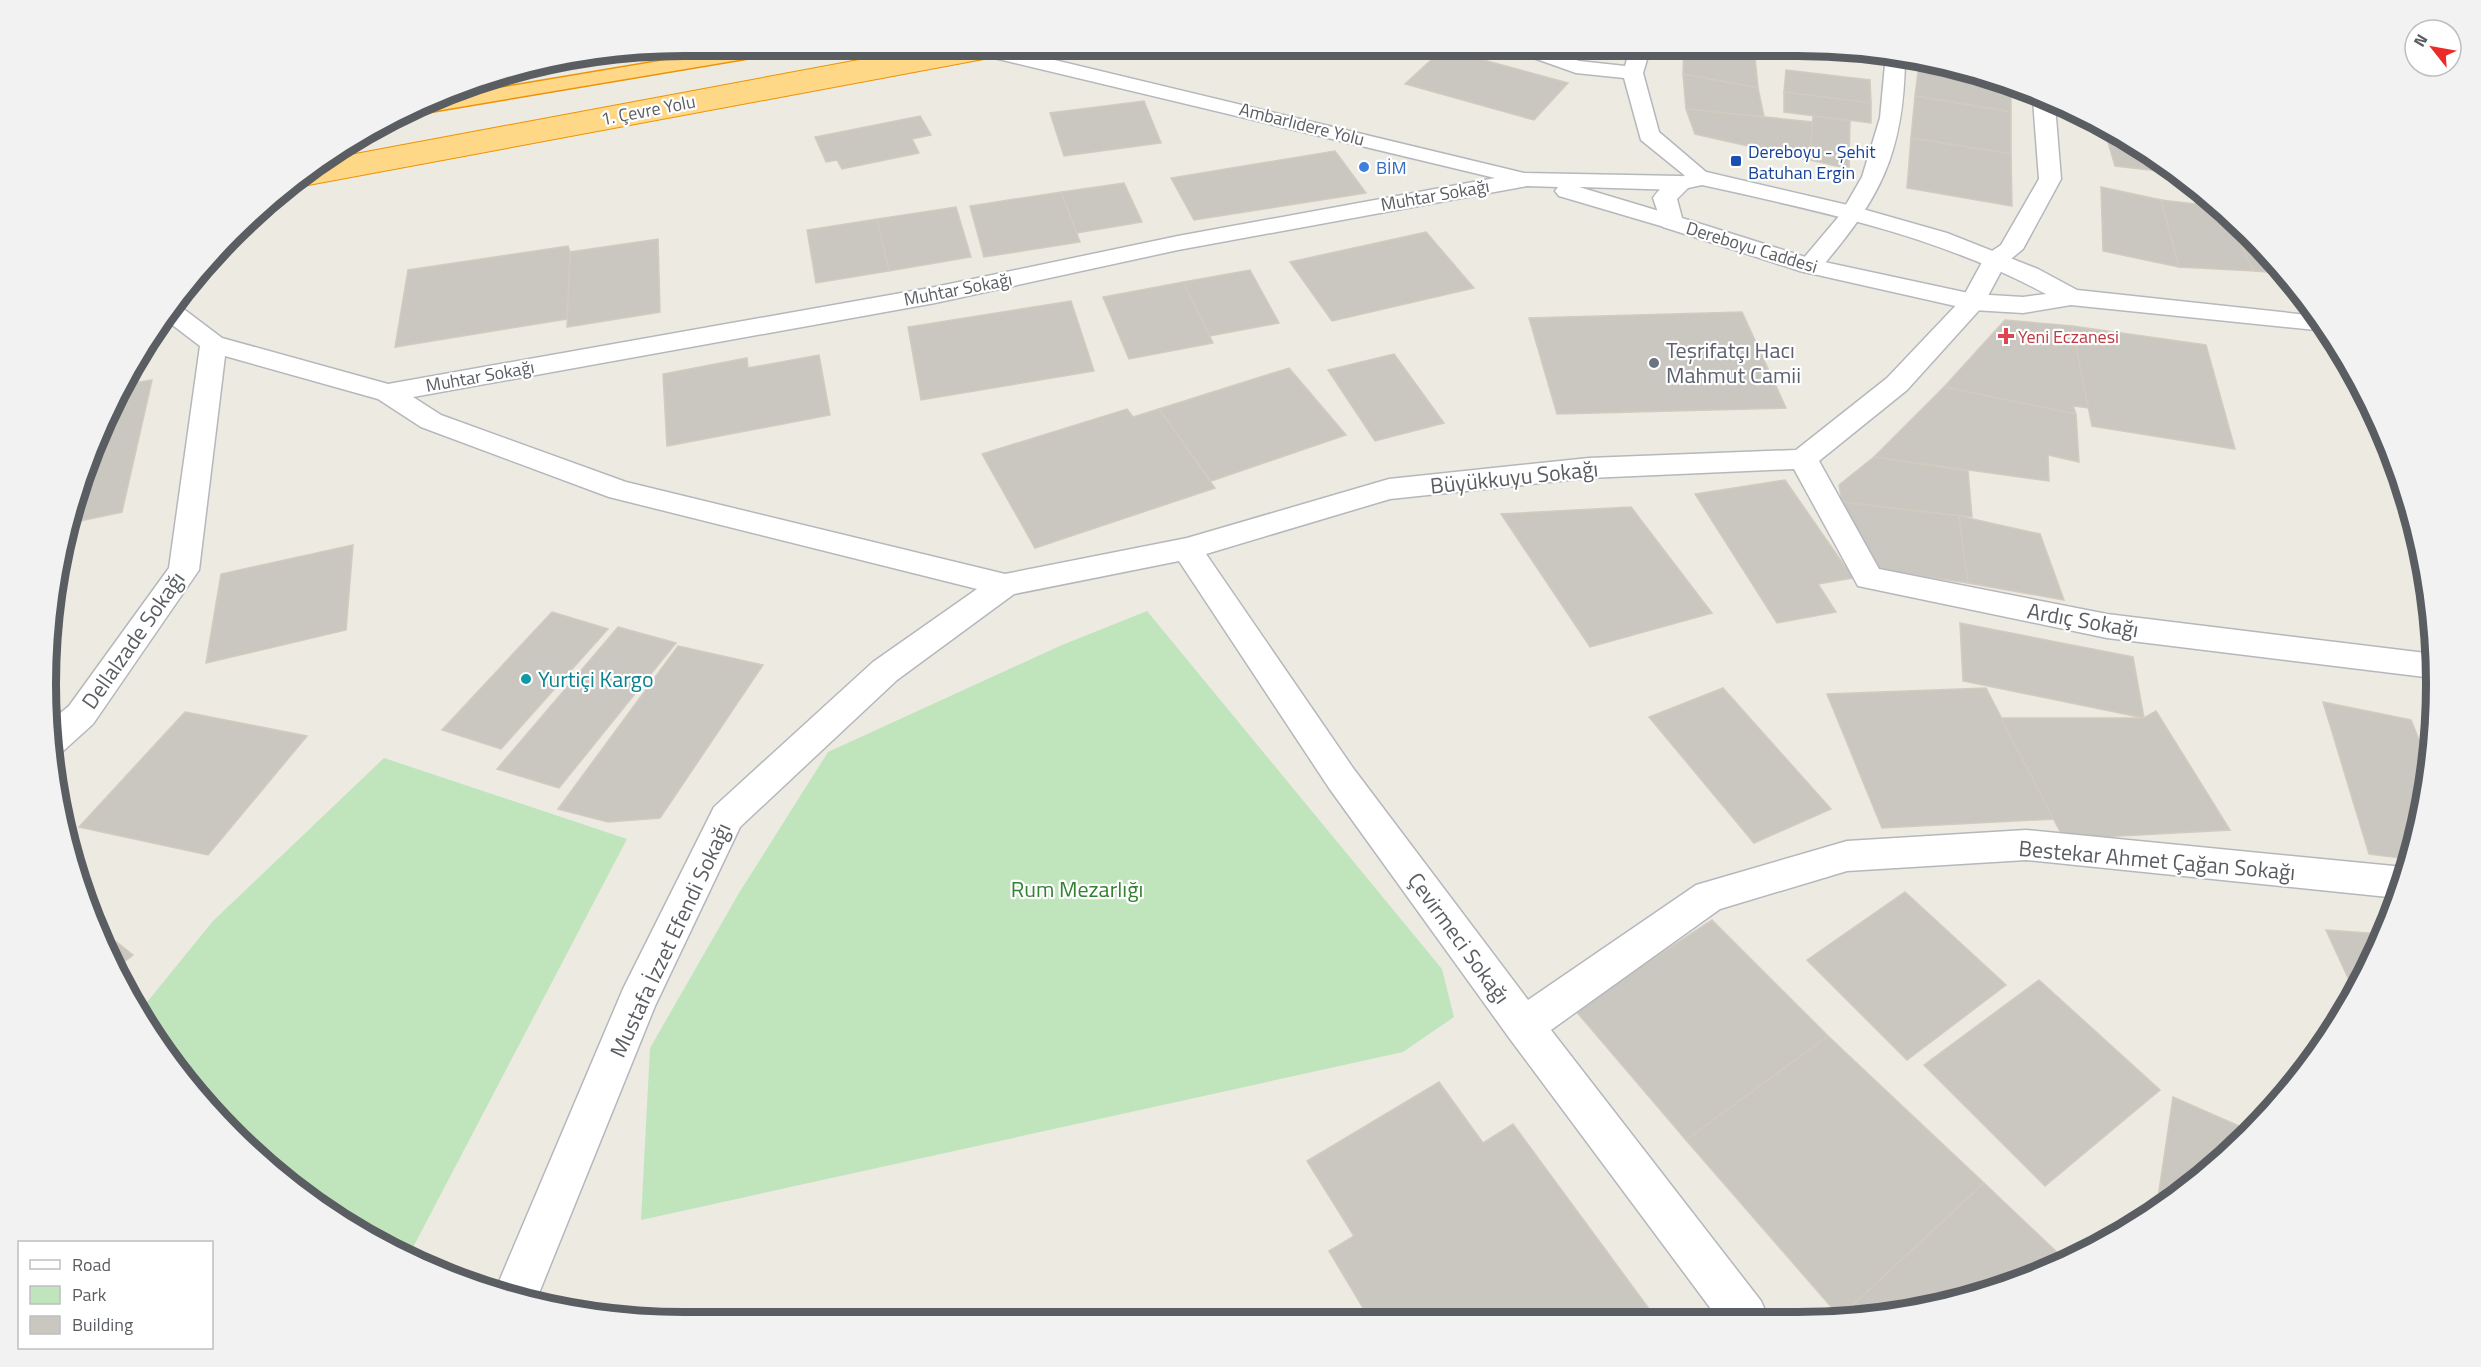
<svg xmlns="http://www.w3.org/2000/svg" width="2481" height="1367" font-family="'Titillium Web',sans-serif">
<style>
.green{fill:#c0e5bd}
.building{fill:#cac6c0;stroke:#d2cbbf;stroke-width:1.5}
.lines{fill:none;stroke-linecap:round;stroke-linejoin:round}
.minor-casing{stroke:#b4b8bc;stroke-width:3}
.secondary-casing{stroke:#b5b9be;stroke-width:3}
.motorway-casing{stroke:#ee9300;stroke-width:3}
.minor{fill:#fff;fill-rule:evenodd}
.secondary{fill:#fff;fill-rule:evenodd}
.motorway{fill:#fed787;fill-rule:evenodd}
.motorway-bridge-casing{stroke:#ee9300;stroke-width:24;stroke-linecap:butt}
.motorway-bridge{stroke:#fed787;stroke-width:22}
.transit-dot{fill:#1a4fb4;stroke:#fff;stroke-width:2}
.shop-dot{fill:#3f7fe0;stroke:#fff;stroke-width:2}
.health-dot{fill:#e0444e;stroke:#fff;stroke-width:2}
.worship-dot{fill:#6b7280;stroke:#fff;stroke-width:2}
.culture-dot{fill:#0f9aa8;stroke:#fff;stroke-width:2}
.labels{text-anchor:middle;dominant-baseline:central;stroke-width:4.5;stroke-linejoin:round;paint-order:stroke}
.far-street-label{font-size:18px;fill:#5a5e62;stroke:#fff}
.far-transit-label{font-size:18px;fill:#164399;stroke:#fff;text-anchor:start}
.far-shop-label{font-size:18px;fill:#366cbe;stroke:#fff;text-anchor:start}
.far-health-label{font-size:18px;fill:#be3a42;stroke:#fff;text-anchor:start}
.worship-label{font-size:22px;fill:#5b616d;stroke:#fff;text-anchor:start}
.street-label{font-size:22px;fill:#5a5e62;stroke:#fff}
.culture-label{font-size:22px;fill:#0d838f;stroke:#fff;text-anchor:start}
.park-label{font-size:22px;fill:#348132;stroke:#fff}
.rim{fill:none;stroke:#5a5e62;stroke-width:8}
</style>
<rect width="100%" height="100%" fill="#edeae1"/>
<g class="green">
<path d="M1147 611 1442 969 1454 1017 1403 1052 641 1220 650 1048 739 893 828 752 1062 645Z"/>
<path d="M384 758 627 839 409 1255C394 1249 376 1244 362 1235 276 1183 187 1102 139 1012L213 921Z"/>
</g>
<g class="building">
<path d="M1596 46H1628L1626 54Z"/>
<path d="M1684 46 1754 47 1758 88 1683 74Z"/>
<path d="M1443 49 1568 83 1534 120 1405 84Z"/>
<path d="M1919 64 1978 73 2011 87V112L1915 96Z"/>
<path d="M1786 70 1870 80 1871 103 1784 92Z"/>
<path d="M1683 74 1758 88 1764 117 1686 109Z"/>
<path d="M1784 92 1871 103V123L1784 112Z"/>
<path d="M1915 96 2011 112V154L1911 138Z"/>
<path d="M1144 101 1161 143 1064 156 1050 113Z"/>
<path d="M1686 109 1813 122 1810 160 1695 134Z"/>
<path d="M920 116 931 135 912 139 919 153 842 169 837 160 826 162 815 137Z"/>
<path d="M1813 116 1850 121 1849 169 1810 160Z"/>
<path d="M2103 125 2116 130 2176 173 2115 166Z"/>
<path d="M1911 138 2011 154 2012 206 1907 188Z"/>
<path d="M1335 151 1366 193 1194 220 1171 178Z"/>
<path d="M1124 183 1142 222 1077 233 1061 192Z"/>
<path d="M2101 187 2161 200 2179 267 2103 251Z"/>
<path d="M1061 192 1080 242 984 257 970 206Z"/>
<path d="M2161 200 2221 207 2254 271 2179 267Z"/>
<path d="M2220 205 2284 273 2254 271Z"/>
<path d="M956 207 971 257 889 271 877 219Z"/>
<path d="M877 219 889 271 816 283 807 230Z"/>
<path d="M1426 232 1474 288 1332 321 1290 262Z"/>
<path d="M658 239 660 312 567 327 570 252Z"/>
<path d="M568 246 570 252 567 319 395 347 408 270Z"/>
<path d="M1250 270 1279 323 1210 336 1183 282Z"/>
<path d="M1183 282 1213 343 1129 359 1103 297Z"/>
<path d="M1071 301 1094 371 921 400 908 327Z"/>
<path d="M1742 312 1786 408 1557 414 1529 318Z"/>
<path d="M2005 320 2072 326 2089 408 2073 406 2076 414 1944 387Z"/>
<path d="M2072 326 2206 345 2235 449 2092 426Z"/>
<path d="M1394 354 1444 423 1375 441 1328 370Z"/>
<path d="M819 355 830 415 667 446 663 374 747 358 748 368Z"/>
<path d="M1289 368 1346 435 1211 481 1159 409Z"/>
<path d="M152 380 122 512 66 524 94 439 122 385Z"/>
<path d="M1944 387 2076 414 2079 462 2048 455 2049 481 1874 457Z"/>
<path d="M1127 409 1133 417 1159 409 1215 488 1035 548 982 454Z"/>
<path d="M1874 457 1968 471 1972 517 1842 502 1839 485Z"/>
<path d="M1785 480 1853 578 1818 584 1836 612 1777 623 1695 494Z"/>
<path d="M1842 502 1959 516 1968 583 1877 569Z"/>
<path d="M1631 507 1712 613 1590 647 1501 514Z"/>
<path d="M1959 516 2040 534 2064 600 1968 583Z"/>
<path d="M353 545 346 630 206 663 221 574Z"/>
<path d="M552 612 608 629 501 749 442 730Z"/>
<path d="M1960 623 2133 657 2144 718 1963 681Z"/>
<path d="M618 627 676 643 559 788 497 769Z"/>
<path d="M678 646 763 665 660 818 608 822 558 809Z"/>
<path d="M1723 688 1831 809 1754 843 1649 717Z"/>
<path d="M1986 688 2054 819 1882 828 1827 694Z"/>
<path d="M2323 702 2411 720 2430 767 2409 859 2369 854Z"/>
<path d="M2156 711 2230 830 2064 839 2001 718H2144Z"/>
<path d="M185 712 307 736 208 855 79 827Z"/>
<path d="M2422 718 2432 720 2431 739Z"/>
<path d="M1905 892 2006 985 1907 1060 1807 960Z"/>
<path d="M1712 920 1828 1036 1686 1140 1575 1010Z"/>
<path d="M91 922 133 955 115 969Z"/>
<path d="M2326 930 2381 934 2355 993Z"/>
<path d="M2039 980 2160 1090 2045 1186 1924 1065Z"/>
<path d="M1828 1036 1984 1183 1840 1317 1686 1140Z"/>
<path d="M1439 1082 1483 1143 1513 1124 1655 1317 1369 1318 1329 1251 1354 1236 1307 1161Z"/>
<path d="M2173 1097 2248 1130 2156 1211Z"/>
<path d="M1984 1183 2063 1258 2003 1288 1880 1317H1840Z"/>
</g>
<g class="lines">
<defs>
<g id="minor">
<path d="M955 45H992L1524 173 1680 176 1688 178 1691 183 1688 188 1680 190 1579 187 1679 217 1683 222 1679 227 1671 229 1559 196 1555 191 1558 187 1527 186 1178 250 935 303 413 397 441 415 626 482 1005 574 1187 538 1389 479 1589 458 1796 450 1887 378 1962 299 1986 255 2001 245 2039 179 2033 100 2036 97 2055 105 2061 179 2023 249 2005 264 1982 307 1907 390 1819 461 1879 569 2107 614 2434 654 2433 678 2107 638 1858 586 1794 469 1589 478 1390 499 1206 554 1353 768 1528 1000 1696 885 1847 841 2026 830 2404 867 2407 868 2398 898 2026 860 1847 871 1720 909 1551 1030 1761 1301 1768 1317H1717L1510 1039 1329 788 1179 561 1014 594 897 680 740 827 655 1006 535 1303 518 1300 495 1291 623 989 714 807 873 662 977 589 609 497 421 427 378 399 225 356 199 570 93 724 61 753 51 756 46 725 69 706 169 568 200 346 162 317 173 303 177 304 222 338 388 384 935 287 1178 236 1495 178 965 51Z"/>
<path d="M1508 46H1537L1579 61 1625 66 1631 46H1651L1643 73 1659 132 1713 178 1710 183H1694L1641 140 1624 78 1576 73 1511 50Z"/>
<path d="M1886 54 1905 57C1904 154 1880 200 1818 271L1809 273 1800 271 1797 266 1840 215 1862 177 1880 118Z"/>
</g>
<path id="secondary" d="M1702 171 1852 206 1947 233 2038 269 2077 290 2317 316 2326 331 2071 305 2023 313 1973 310 1800 271 1663 227 1653 198C1666 179 1681 176 1702 171ZM1702 185C1820 211 1939 236 2046 294L2023 297 1973 294 1815 260 1682 218 1677 199 1688 188Z"/>
<path id="motorway" d="M755 45H802L799 49 792 51 412 115 404 113 434 99Z"/>
</defs>
<use href="#minor" class="minor-casing"/>
<use href="#secondary" class="secondary-casing"/>
<use href="#motorway" class="motorway-casing"/>
<use href="#minor" class="minor"/>
<use href="#secondary" class="secondary"/>
<use href="#motorway" class="motorway"/>
<defs>
<path id="motorway-bridge" d="M297 176 999 45"/>
</defs>
<use href="#motorway-bridge" class="motorway-bridge-casing"/>
<use href="#motorway-bridge" class="motorway-bridge"/>
</g>
<rect class="transit-dot" x="1730" y="155" width="12" height="12" rx="3"/>
<circle class="shop-dot" cx="1364" cy="167" r="6"/>
<path class="health-dot" d="M2003 327h6v6h6v6h-6v6h-6v-6h-6v-6h6z"/>
<circle class="worship-dot" cx="1654" cy="363" r="6"/>
<circle class="culture-dot" cx="526" cy="679" r="6"/>
<g class="labels">
<g class="far-street-label">
<text transform="translate(648 110) rotate(-11)">1. Çevre Yolu</text>
<text transform="translate(1302 124) rotate(14)">Ambarlıdere Yolu</text>
<text transform="translate(1435 195) rotate(-10)">Muhtar Sokağı</text>
<text transform="translate(1752 247) rotate(17)">Dereboyu Caddesi</text>
<text transform="translate(958 289) rotate(-11)">Muhtar Sokağı</text>
<text transform="translate(480 376) rotate(-10)">Muhtar Sokağı</text>
</g>
<g class="far-transit-label">
<text x="1748" y="151">Dereboyu - Şehit<tspan x="1748" dy="21">Batuhan Ergin</tspan></text>
</g>
<g class="far-shop-label">
<text x="1376" y="167">BİM</text>
</g>
<g class="far-health-label">
<text x="2018" y="336">Yeni Eczanesi</text>
</g>
<g class="worship-label">
<text x="1666" y="350">Teşrifatçı Hacı<tspan x="1666" dy="25">Mahmut Camii</tspan></text>
</g>
<g class="street-label">
<text transform="translate(1514 477) rotate(-6)">Büyükkuyu Sokağı</text>
<text transform="translate(2083 620) rotate(10)">Ardıç Sokağı</text>
<text transform="translate(133 640) rotate(-55)">Dellalzade Sokağı</text>
<text transform="translate(2157 860) rotate(5)">Bestekar Ahmet Çağan Sokağı</text>
<text transform="translate(1459 938) rotate(54)">Çevirmeci Sokağı</text>
<text transform="translate(670 940) rotate(-65)">Mustafa İzzet Efendi Sokağı</text>
</g>
<g class="culture-label">
<text x="538" y="679">Yurtiçi Kargo</text>
</g>
<g class="park-label">
<text x="1077" y="889">Rum Mezarlığı</text>
</g>
</g>
<path d="M0 0H2481V1367H0ZM684 56H1798A628 628 0 0 1 2426 684V684A628 628 0 0 1 1798 1312H684A628 628 0 0 1 56 684V684A628 628 0 0 1 684 56Z" fill="#f2f2f2" fill-rule="evenodd"/>
<path class="rim" d="M684 56H1798A628 628 0 0 1 2426 684V684A628 628 0 0 1 1798 1312H684A628 628 0 0 1 56 684V684A628 628 0 0 1 684 56Z"/>
<rect x="18" y="1241" width="195" height="108" fill="#ffffff" stroke="#bdbfc0" stroke-width="1.5"/>
<rect x="30" y="1260" width="30" height="9" fill="#ffffff" stroke="#bdbfc0" stroke-width="1.5"/>
<text x="72" y="1271" font-size="18" fill="#5a5e62">Road</text>
<rect x="30" y="1286" width="30" height="18" fill="#c0e5bd" stroke="#bdbfc0" stroke-width="1.5"/>
<text x="72" y="1301" font-size="18" fill="#5a5e62">Park</text>
<rect x="30" y="1316" width="30" height="18" fill="#cac6c0" stroke="#bdbfc0" stroke-width="1.5"/>
<text x="72" y="1331" font-size="18" fill="#5a5e62">Building</text>
<g transform="translate(2433 48) rotate(301)"><circle r="28" fill="#ffffff" stroke="#bdbfc0" stroke-width="1.5"/>
<path d="M0-4.5L10 22L0 15L-10 22Z" fill="#eb2b29"/>
<text y="-9" font-size="16" font-weight="bold" text-anchor="middle" fill="#5a5e62">N</text>
</g>
</svg>
